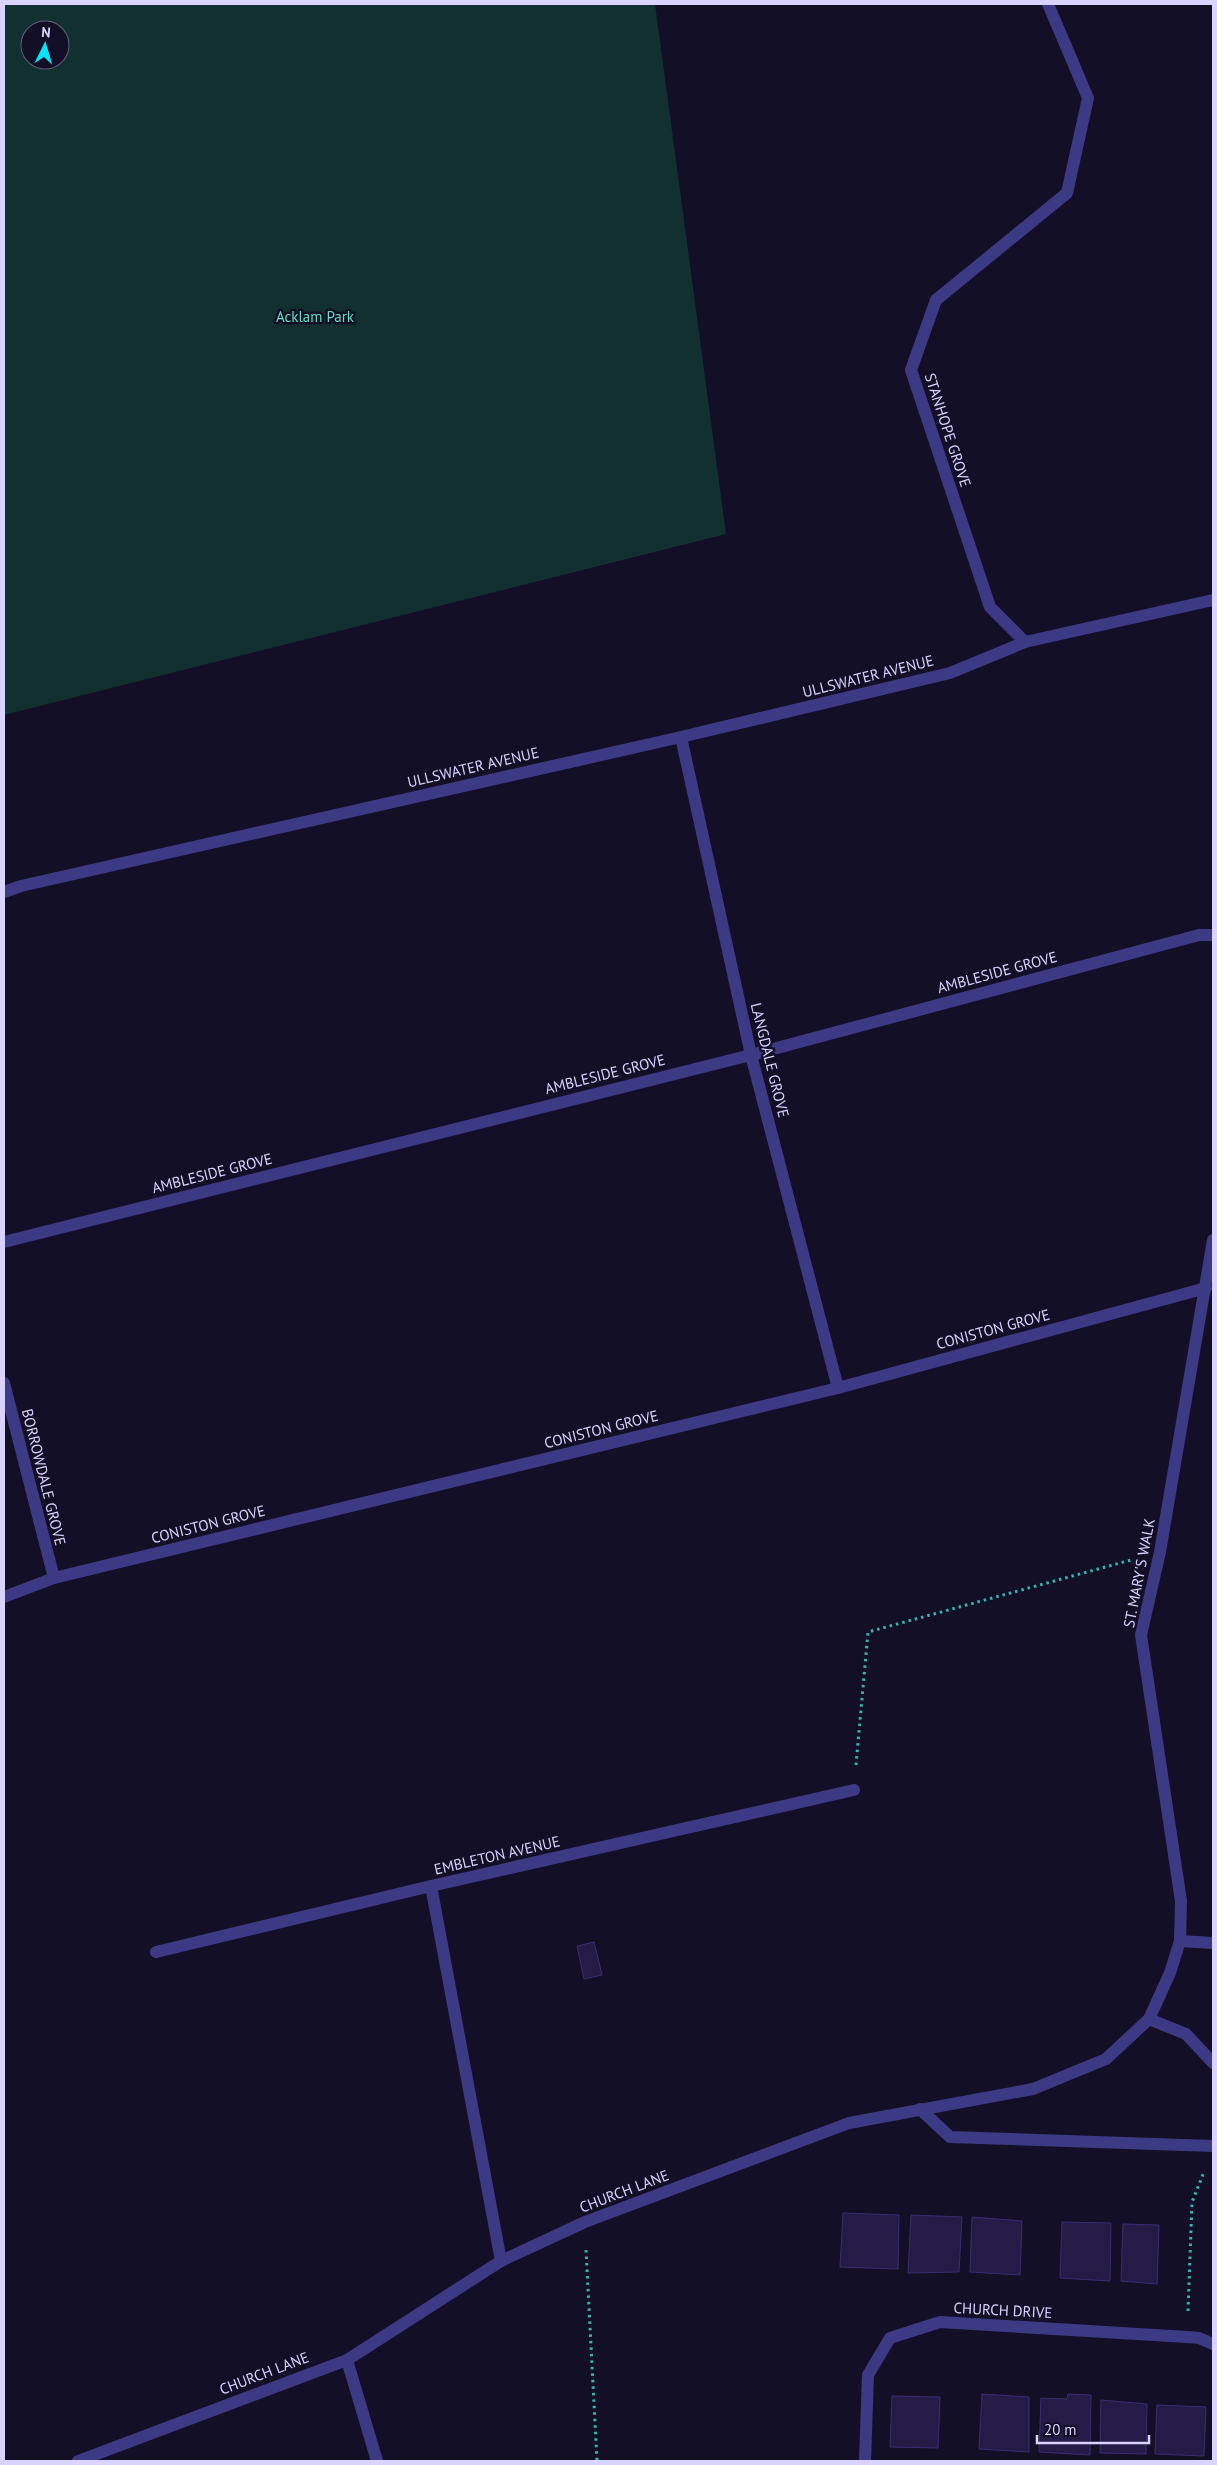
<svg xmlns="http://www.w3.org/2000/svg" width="1217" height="2465" font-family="'PT Sans',sans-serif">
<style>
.green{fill:#12302f;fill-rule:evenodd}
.building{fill:#241b47;stroke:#3b2d73}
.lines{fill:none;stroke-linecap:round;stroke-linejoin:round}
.path{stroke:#2fb8b0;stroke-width:3;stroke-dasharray:2.5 4;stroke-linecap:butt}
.street{stroke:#3d3a85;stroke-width:12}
.labels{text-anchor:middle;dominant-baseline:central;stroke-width:5;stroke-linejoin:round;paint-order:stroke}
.park-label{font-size:15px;fill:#5fe0c0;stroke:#130f26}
.street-label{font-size:15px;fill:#d9d4ff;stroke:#130f26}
</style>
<rect width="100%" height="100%" fill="#130f26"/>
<path class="green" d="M4 4H655L726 534 4 715ZM30 30H60V60H30Z"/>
<g class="building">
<path d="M594 1942 602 1975 584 1979 577 1946Z"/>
<path d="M843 2213 899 2215 898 2269 840 2267Z"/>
<path d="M911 2215 962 2217 959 2272 908 2273Z"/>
<path d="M972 2217 1022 2221 1020 2275 970 2272Z"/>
<path d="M1062 2222 1111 2223 1110 2281 1060 2278Z"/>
<path d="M1123 2224 1159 2225 1157 2284 1121 2281Z"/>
<path d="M982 2394 1029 2397V2452L979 2449Z"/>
<path d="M1068 2394 1091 2395 1090 2455 1039 2452 1041 2398 1067 2399Z"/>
<path d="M892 2396 940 2397 938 2448 890 2447Z"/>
<path d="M1101 2400 1147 2404 1146 2454 1100 2453Z"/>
<path d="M1157 2405 1206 2407 1204 2456 1155 2454Z"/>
</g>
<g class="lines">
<g class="path">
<path d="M856 1765 868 1632 1131 1560"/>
<path d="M586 2250 597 2461"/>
<path d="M1188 2311 1192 2202 1204 2172"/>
</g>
<g class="street">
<path d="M1048 4 1088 98 1067 193 936 300 911 370 990 607 1025 642 1213 600"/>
<path d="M681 737 751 1055 838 1388"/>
<path d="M4 892 21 886 681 737 950 673 1025 642"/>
<path d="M4 1242 751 1055 1199 935H1213"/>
<path d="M4 1383 54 1578"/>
<path d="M4 1597 54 1578 838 1388 1206 1288"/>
<path d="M1180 1941 1213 1943"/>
<path d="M156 1952 431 1886"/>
<path d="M1149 2019 1186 2034 1213 2063"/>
<path d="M920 2109 950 2137 1213 2146"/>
<path d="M501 2261 431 1886 854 1790"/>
<path d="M347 2360 377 2461"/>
<path d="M78 2461 347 2360 501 2261 585 2222 849 2123 1033 2089 1106 2059 1149 2019 1170 1973 1180 1941 1181 1901 1141 1635 1160 1552 1213 1240"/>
<path d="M865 2461 868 2375 890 2338 940 2322 1187 2337 1199 2338 1213 2344"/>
</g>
</g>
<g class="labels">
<g class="park-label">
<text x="315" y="316">Acklam Park</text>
</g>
<g class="street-label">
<text transform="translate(948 430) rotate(72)">STANHOPE GROVE</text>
<text transform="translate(868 676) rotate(-14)">ULLSWATER AVENUE</text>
<text transform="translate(473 767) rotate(-13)">ULLSWATER AVENUE</text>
<text transform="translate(997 972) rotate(-15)">AMBLESIDE GROVE</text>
<text transform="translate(770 1060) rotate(76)">LANGDALE GROVE</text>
<text transform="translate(605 1074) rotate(-14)">AMBLESIDE GROVE</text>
<text transform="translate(212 1173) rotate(-14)">AMBLESIDE GROVE</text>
<text transform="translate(993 1329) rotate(-15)">CONISTON GROVE</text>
<text transform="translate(601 1429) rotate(-14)">CONISTON GROVE</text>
<text transform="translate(44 1477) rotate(76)">BORROWDALE GROVE</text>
<text transform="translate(208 1524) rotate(-14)">CONISTON GROVE</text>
<text transform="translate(1139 1573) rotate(-79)">ST. MARY'S WALK</text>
<text transform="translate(497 1855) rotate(-13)">EMBLETON AVENUE</text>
<text transform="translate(624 2191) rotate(-21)">CHURCH LANE</text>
<text transform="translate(1003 2310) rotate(3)">CHURCH DRIVE</text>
<text transform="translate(264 2373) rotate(-21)">CHURCH LANE</text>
</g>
</g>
<rect width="1217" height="2465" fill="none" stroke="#d9d4ff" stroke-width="10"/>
<g transform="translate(45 45) rotate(5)"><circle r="24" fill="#130f26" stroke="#625e7d"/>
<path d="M0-4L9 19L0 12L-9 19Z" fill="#00e5ff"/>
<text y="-8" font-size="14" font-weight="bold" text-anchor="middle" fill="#d9d4ff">N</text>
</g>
<path d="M1037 2435v8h112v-8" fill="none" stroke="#d9d4ff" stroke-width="2.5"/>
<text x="1044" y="2435" font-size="15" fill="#d9d4ff" stroke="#130f26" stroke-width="4" paint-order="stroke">20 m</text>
</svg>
